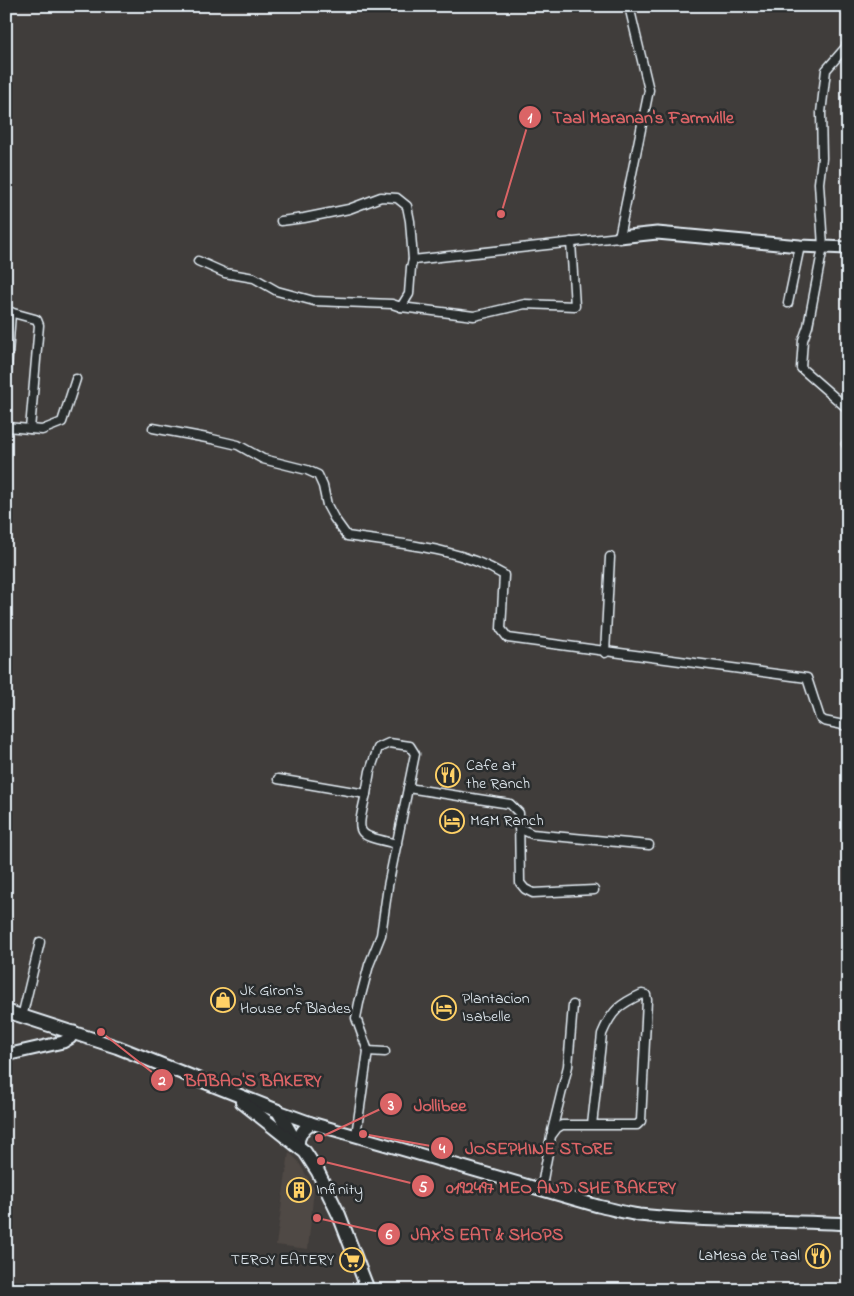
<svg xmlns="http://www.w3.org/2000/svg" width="854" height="1296" font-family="'Indie Flower',sans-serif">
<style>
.built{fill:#4f4844}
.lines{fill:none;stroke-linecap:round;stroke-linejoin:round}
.street-casing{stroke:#e8f1f8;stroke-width:11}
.secondary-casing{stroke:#e8f1f8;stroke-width:15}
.primary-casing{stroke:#e8f1f8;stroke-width:16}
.street{stroke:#2a2d2e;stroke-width:8}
.secondary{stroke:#2a2d2e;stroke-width:11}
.primary{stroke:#2a2d2e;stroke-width:12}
.labels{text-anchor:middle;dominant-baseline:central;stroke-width:5;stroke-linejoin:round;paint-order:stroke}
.poi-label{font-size:16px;fill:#e8f1f8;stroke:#2a2d2e;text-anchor:start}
.leader{fill:none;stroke:#db6466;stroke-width:2}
.callout-dot{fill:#db6466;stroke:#2a2d2e;stroke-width:2}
.mark-label{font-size:15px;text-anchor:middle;font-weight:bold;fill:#fff}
.callout-label{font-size:18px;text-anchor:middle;font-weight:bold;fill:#db6466;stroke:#2a2d2e;stroke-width:5;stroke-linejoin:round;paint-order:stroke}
</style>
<rect width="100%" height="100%" fill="#403d3b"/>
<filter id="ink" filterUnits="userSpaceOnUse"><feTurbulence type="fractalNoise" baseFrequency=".02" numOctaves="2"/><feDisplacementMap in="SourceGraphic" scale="10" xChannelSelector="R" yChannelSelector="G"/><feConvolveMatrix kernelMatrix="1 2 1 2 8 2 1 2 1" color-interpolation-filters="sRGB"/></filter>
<g filter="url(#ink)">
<path class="built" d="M289 1152 298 1161 314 1189 308 1249 276 1245Z"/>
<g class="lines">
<defs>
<g id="street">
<path d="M848 42 845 48 826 70 821 113 822 158 819 183 823 247 808 326 803 340 801 368 848 409"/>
<path d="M281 221 304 218 349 209 381 197 397 198 407 206 410 221 413 260"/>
<path d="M198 261 225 273 254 278 277 291 314 301 392 304 401 307 409 294 411 267 413 260 619 237 649 90 629 6"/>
<path d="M788 303 800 246"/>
<path d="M401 307 474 316 525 304 575 306 571 242"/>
<path d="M6 311 35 319 37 320 39 325 30 429"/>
<path d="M6 384 11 312"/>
<path d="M6 427 42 430 62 422 76 379"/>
<path d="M153 428 212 439 238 445 263 459 307 470 318 475 323 486 327 505 334 518 347 536C399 544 458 547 504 575L501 629 508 638 807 678 820 718 824 721 848 726"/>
<path d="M846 444 848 443"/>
<path d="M605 653 610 557"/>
<path d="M278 779 366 794 370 771 378 748 389 743 410 746 415 754 388 886 381 935 369 965 359 1003 356 1018 368 1051 356 1135"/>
<path d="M408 788 510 804 519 813 520 883 525 889 533 893 594 890"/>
<path d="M366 794C356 837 355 834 397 844"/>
<path d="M519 828 532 834 649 845"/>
<path d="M22 1017 40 942"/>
<path d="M368 1051 385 1052"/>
<path d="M552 1131 568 1066 573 1005"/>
<path d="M541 1191 551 1136 557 1128 562 1125H637L641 1121 647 1000 646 995 642 994C620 1004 612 1010 602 1034L592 1125"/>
</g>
<g id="secondary">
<path d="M619 237 657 233 800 246 848 248"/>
<path d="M6 1055 63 1042 70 1038 74 1032"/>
<path d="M278 1111 311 1123 598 1206C612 1209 625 1213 639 1215 708 1223 779 1219 848 1224"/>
<path d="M298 1146C298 1135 303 1129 311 1123"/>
</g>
<g id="primary">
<path d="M6 1011 117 1047 278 1111 298 1146"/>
<path d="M242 1102 305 1152 318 1172 339 1215 368 1290"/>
</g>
</defs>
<use href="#street" class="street-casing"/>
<use href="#secondary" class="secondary-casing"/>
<use href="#primary" class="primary-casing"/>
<use href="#street" class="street"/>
<use href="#secondary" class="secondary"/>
<use href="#primary" class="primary"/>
</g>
</g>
<defs>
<symbol id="restaurant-ring" viewBox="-11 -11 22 22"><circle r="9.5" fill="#2a2d2e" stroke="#ffd166" stroke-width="1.5"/><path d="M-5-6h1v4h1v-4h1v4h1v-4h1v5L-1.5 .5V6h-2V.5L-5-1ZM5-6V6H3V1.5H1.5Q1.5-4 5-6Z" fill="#ffd166"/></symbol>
<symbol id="hotel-ring" viewBox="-11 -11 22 22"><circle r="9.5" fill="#2a2d2e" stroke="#ffd166" stroke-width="1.5"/><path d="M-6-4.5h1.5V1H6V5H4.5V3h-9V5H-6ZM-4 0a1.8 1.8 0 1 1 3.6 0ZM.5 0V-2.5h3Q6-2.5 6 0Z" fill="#ffd166"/></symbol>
<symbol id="shop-ring" viewBox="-11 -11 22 22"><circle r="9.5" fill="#2a2d2e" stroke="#ffd166" stroke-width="1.5"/><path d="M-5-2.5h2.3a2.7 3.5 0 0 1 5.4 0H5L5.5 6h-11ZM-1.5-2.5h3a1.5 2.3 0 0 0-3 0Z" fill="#ffd166"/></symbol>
<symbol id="building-ring" viewBox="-11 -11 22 22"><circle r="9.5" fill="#2a2d2e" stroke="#ffd166" stroke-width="1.5"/><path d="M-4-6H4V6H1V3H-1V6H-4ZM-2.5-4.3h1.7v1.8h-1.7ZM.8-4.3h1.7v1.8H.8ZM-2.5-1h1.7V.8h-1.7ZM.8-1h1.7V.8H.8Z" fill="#ffd166"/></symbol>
<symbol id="supermarket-ring" viewBox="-11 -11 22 22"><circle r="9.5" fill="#2a2d2e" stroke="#ffd166" stroke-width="1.5"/><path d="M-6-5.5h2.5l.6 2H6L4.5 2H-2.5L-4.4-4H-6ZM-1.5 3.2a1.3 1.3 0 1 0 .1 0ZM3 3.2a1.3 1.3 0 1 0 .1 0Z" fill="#ffd166"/></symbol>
</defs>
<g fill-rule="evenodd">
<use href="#restaurant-ring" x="434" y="761" width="28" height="28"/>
<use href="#hotel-ring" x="438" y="807" width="28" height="28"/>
<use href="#shop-ring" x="209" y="986" width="28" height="28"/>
<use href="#hotel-ring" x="430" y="994" width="28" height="28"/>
<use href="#building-ring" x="285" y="1176" width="28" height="28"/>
<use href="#restaurant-ring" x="804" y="1242" width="28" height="28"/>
<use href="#supermarket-ring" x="338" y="1246" width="28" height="28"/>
</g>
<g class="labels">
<g class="poi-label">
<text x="466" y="766">Cafe at<tspan x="466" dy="18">the Ranch</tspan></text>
<text x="470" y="821">MGM Ranch</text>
<text x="240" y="991">JK Giron's<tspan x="240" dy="18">House of Blades</tspan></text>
<text x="462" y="999">Plantacion<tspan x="462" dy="18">Isabelle</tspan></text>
<text x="316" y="1190">Infinity</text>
<text x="800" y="1256" text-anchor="end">LaMesa de Taal</text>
<text x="334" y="1260" text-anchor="end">TEROY EATERY</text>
</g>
</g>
<path class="leader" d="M501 214L530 117M101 1032L162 1080M319 1138L391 1104M363 1134L442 1148M321 1161L423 1186M317 1218L389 1234"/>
<g class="callout-dot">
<circle cx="501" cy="214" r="5"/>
<circle cx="101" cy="1032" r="5"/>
<circle cx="319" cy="1138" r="5"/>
<circle cx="363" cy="1134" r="5"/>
<circle cx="321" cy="1161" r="5"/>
<circle cx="317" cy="1218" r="5"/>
<circle cx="530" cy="117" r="12"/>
<circle cx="162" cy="1080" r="12"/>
<circle cx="391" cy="1104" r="12"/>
<circle cx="442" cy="1148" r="12"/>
<circle cx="423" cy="1186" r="12"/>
<circle cx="389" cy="1234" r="12"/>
</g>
<g class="mark-label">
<text x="530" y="122">1</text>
<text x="162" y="1085">2</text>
<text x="391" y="1110">3</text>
<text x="442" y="1153">4</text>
<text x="423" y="1192">5</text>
<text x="389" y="1239">6</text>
</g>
<g class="callout-label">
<text x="643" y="123">Taal Maranan's Farmville</text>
<text x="253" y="1086">BABAO'S BAKERY</text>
<text x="440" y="1111">Jollibee</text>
<text x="539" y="1154">JOSEPHINE STORE</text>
<text x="561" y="1193">0192497 MEO AND SHE BAKERY</text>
<text x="487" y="1240">JAX'S EAT &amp; SHOPS</text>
</g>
<rect width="854" height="1296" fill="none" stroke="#2a2d2e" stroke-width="25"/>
<rect x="12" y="12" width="829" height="1271" fill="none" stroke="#e8f1f8" stroke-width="2" filter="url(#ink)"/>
</svg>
